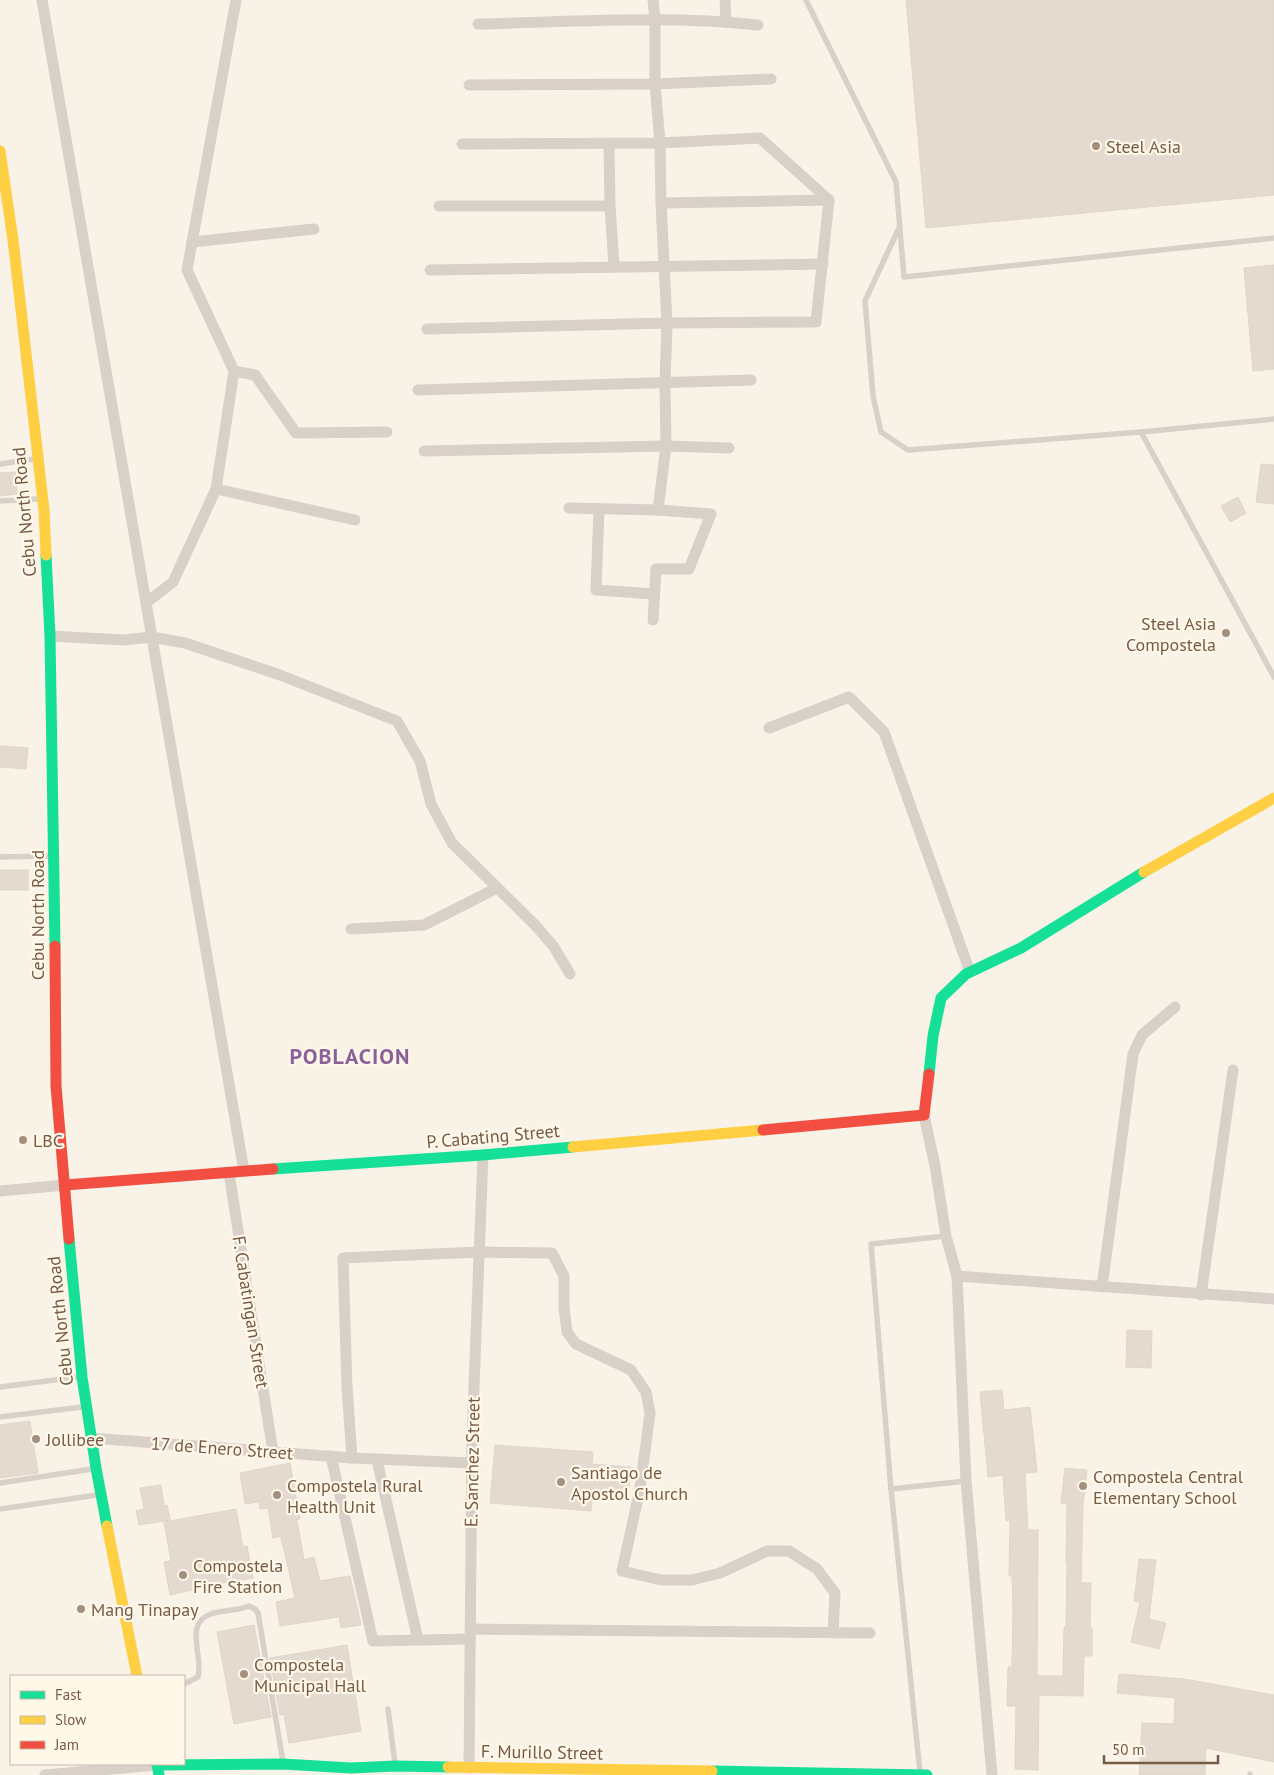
<svg xmlns="http://www.w3.org/2000/svg" width="1274" height="1775" font-family="'PT Sans',sans-serif">
<style>
.building{fill:#e4dacf;stroke:#e1d5c9}
.lines{fill:none;stroke-linecap:round;stroke-linejoin:round}
.lane{stroke:#d8d0c9;stroke-width:5.5}
.street{stroke:#d8d0c9;stroke-width:11}
.fast{stroke:#16e098;stroke-width:11}
.slow{stroke:#ffcf43;stroke-width:11}
.jam{stroke:#f24e42;stroke-width:11}
.poi-dot{fill:#a4907f;stroke:#fff8e9;stroke-width:2}
.labels{text-anchor:middle;dominant-baseline:central;stroke-width:4.5;stroke-linejoin:round;paint-order:stroke}
.poi-label{font-size:18px;fill:#765b47;stroke:#fff8e9;text-anchor:start}
.street-label{font-size:18px;fill:#765b47;stroke:#fff8e9}
.district-label{font-size:22px;font-weight:bold;letter-spacing:1px;fill:#8b619a;stroke:#fff8e9}
</style>
<rect width="100%" height="100%" fill="#f8f2e7"/>
<g class="building">
<path d="M906 0H1274V195L926 228Z"/>
<path d="M1274 265V369L1253 371 1244 268Z"/>
<path d="M1261 464 1274 465V504L1256 502Z"/>
<path d="M16 472 17 494 0 496V473Z"/>
<path d="M1238 497 1246 513 1230 522 1221 506Z"/>
<path d="M0 746 28 748 26 769 0 767Z"/>
<rect x="0" y="870" width="28" height="20"/>
<path d="M1127 1330 1152 1331 1151 1368 1126 1367Z"/>
<path d="M1002 1390 1004 1410 1030 1407 1037 1472 1025 1473 1028 1530H1038L1037 1676H1063L1064 1627H1066L1067 1563H1066L1067 1504 1061 1503 1065 1468 1087 1470 1083 1505 1081 1583H1091L1090 1628H1092V1656H1084L1083 1696 1039 1695 1038 1770 1015 1769 1016 1706H1007L1008 1667H1012L1013 1608 1012 1576H1009L1010 1520 1006 1521 1003 1475 988 1477 980 1392Z"/>
<path d="M30 1421 38 1473 0 1478V1425Z"/>
<path d="M495 1445 593 1452 592 1464 631 1467 628 1499 592 1497 591 1511 490 1503Z"/>
<path d="M290 1463 300 1519 297 1520 304 1560 314 1557 320 1581 350 1576 361 1625 341 1628 339 1617 280 1626 276 1602 295 1598 283 1545H282L281 1536 273 1538 268 1508 260 1509 259 1502 245 1504 240 1473Z"/>
<path d="M161 1485 164 1506 167 1505 170 1520 139 1525 136 1511 144 1509 140 1488Z"/>
<path d="M236 1509 243 1547 247 1546 253 1578 204 1586V1587L170 1595 164 1562 171 1561 164 1522Z"/>
<path d="M1139 1559 1156 1560 1149 1619 1166 1623 1159 1649 1131 1642 1140 1602 1134 1601Z"/>
<path d="M254 1625 271 1717 234 1724 217 1632Z"/>
<path d="M347 1645 361 1731 289 1743 284 1714 280 1715 270 1658Z"/>
<path d="M1119 1674 1184 1679 1274 1695V1762L1206 1748 1205 1775H1139L1142 1723 1174 1724 1175 1698 1117 1693Z"/>
</g>
<g class="lines">
<g class="lane">
<path d="M806 0 896 182 904 277 1274 238"/>
<path d="M899 228 865 301 873 396 881 432 908 450 1141 432 1274 419"/>
<path d="M1141 432 1274 677"/>
<path d="M0 464 35 459"/>
<path d="M0 501 38 499"/>
<path d="M0 857 50 856"/>
<path d="M0 1387 78 1377"/>
<path d="M0 1417 82 1407"/>
<path d="M0 1483 92 1469"/>
<path d="M891 1489 871 1244 946 1236"/>
<path d="M0 1509 97 1495"/>
<path d="M184 1684 198 1677C204 1657 183 1623 211 1614 223 1610 237 1611 249 1606L255 1609 258 1613 283 1762"/>
<path d="M388 1709 395 1764"/>
<path d="M920 1772 891 1489 966 1481"/>
<path d="M1250 1775V1774"/>
</g>
<g class="street">
<path d="M42 0 244 1171"/>
<path d="M653 0 655 21V84L660 143 661 203 667 323 665 383 666 446 658 510"/>
<path d="M725 0 726 22"/>
<path d="M478 24C571 22 665 15 758 25"/>
<path d="M469 85 655 84 771 79"/>
<path d="M661 203 829 200"/>
<path d="M439 206H610L609 144"/>
<path d="M610 206 614 267"/>
<path d="M192 242 314 229"/>
<path d="M430 270 823 264"/>
<path d="M427 329 667 323 816 322 829 200 760 138 660 143 462 144"/>
<path d="M234 371 255 375 296 433 387 432"/>
<path d="M418 390 751 380"/>
<path d="M424 451 666 446 729 448"/>
<path d="M216 489 355 520"/>
<path d="M569 508 658 510 711 514 689 569H656L653 620"/>
<path d="M599 509 596 590 654 594"/>
<path d="M146 603 173 582 216 489 234 371 187 270 236 0"/>
<path d="M50 636 123 640 152 637 185 643 280 675 397 721 420 761 431 804 452 843 537 927 554 947 570 974"/>
<path d="M769 728 849 697 884 732 970 972"/>
<path d="M351 929 424 925 497 888"/>
<path d="M924 1115 935 1166 946 1236 957 1276 966 1481 992 1775"/>
<path d="M229 1173 273 1452"/>
<path d="M0 1191 65 1185"/>
<path d="M957 1276 1274 1299"/>
<path d="M1102 1287 1133 1054 1142 1035 1175 1007"/>
<path d="M1201 1295 1233 1070"/>
<path d="M92 1438 352 1458 471 1463"/>
<path d="M331 1456 373 1641 470 1639"/>
<path d="M352 1458 347 1387 343 1258 479 1252 552 1253 564 1276V1308L567 1332 576 1344 631 1370 646 1392 650 1413 640 1489 622 1571 661 1580H692L720 1573 767 1551H789L817 1569 835 1593 833 1633"/>
<path d="M377 1460 418 1640"/>
<path d="M470 1629 870 1633"/>
<path d="M469 1768 472 1438 483 1155"/>
<path d="M45 1775 157 1765"/>
</g>
<g class="fast">
<path d="M46 555 50 636 55 946"/>
<path d="M929 1074 933 1036 941 998 966 974 1021 948 1144 872"/>
<path d="M273 1169 483 1155 573 1147"/>
<path d="M69 1239 82 1377 96 1468 107 1526"/>
<path d="M157 1764 159 1775"/>
<path d="M157 1765 283 1764 351 1768 396 1766 448 1767"/>
<path d="M712 1771 927 1775"/>
</g>
<g class="slow">
<path d="M0 151 13 240 44 510 46 555"/>
<path d="M1144 872 1274 798"/>
<path d="M573 1147 763 1130"/>
<path d="M107 1526 137 1676"/>
<path d="M448 1767 712 1771"/>
</g>
<g class="jam">
<path d="M55 946 56 1086 69 1239"/>
<path d="M763 1130 924 1115 929 1074"/>
<path d="M65 1185 273 1169"/>
</g>
</g>
<g class="poi-dot">
<circle cx="1096" cy="146" r="5"/>
<circle cx="1226" cy="633" r="5"/>
<circle cx="23" cy="1140" r="5"/>
<circle cx="36" cy="1439" r="5"/>
<circle cx="561" cy="1482" r="5"/>
<circle cx="1083" cy="1486" r="5"/>
<circle cx="277" cy="1495" r="5"/>
<circle cx="183" cy="1575" r="5"/>
<circle cx="81" cy="1609" r="5"/>
<circle cx="244" cy="1674" r="5"/>
</g>
<g class="labels">
<g class="poi-label">
<text x="1106" y="146">Steel Asia</text>
<text x="1216" y="623" text-anchor="end">Steel Asia<tspan x="1216" dy="21">Compostela</tspan></text>
<text x="33" y="1140">LBC</text>
<text x="46" y="1439">Jollibee</text>
<text x="571" y="1472">Santiago de<tspan x="571" dy="21">Apostol Church</tspan></text>
<text x="1093" y="1476">Compostela Central<tspan x="1093" dy="21">Elementary School</tspan></text>
<text x="287" y="1485">Compostela Rural<tspan x="287" dy="21">Health Unit</tspan></text>
<text x="193" y="1565">Compostela<tspan x="193" dy="21">Fire Station</tspan></text>
<text x="91" y="1609">Mang Tinapay</text>
<text x="254" y="1664">Compostela<tspan x="254" dy="21">Municipal Hall</tspan></text>
</g>
<g class="street-label">
<text transform="translate(24 512) rotate(-95)">Cebu North Road</text>
<text transform="translate(37 915) rotate(-90)">Cebu North Road</text>
<text transform="translate(493 1136) rotate(-5)">P. Cabating Street</text>
<text transform="translate(251 1312) rotate(81)">F. Cabatingan Street</text>
<text transform="translate(60 1321) rotate(-96)">Cebu North Road</text>
<text transform="translate(222 1448) rotate(4)">17 de Enero Street</text>
<text transform="translate(472 1462) rotate(-89)">E. Sanchez Street</text>
<text transform="translate(542 1752) rotate(1)">F. Murillo Street</text>
</g>
<g class="district-label">
<text x="350" y="1056">POBLACION</text>
</g>
</g>
<rect x="10" y="1675" width="175" height="90" fill="#fff8e9" stroke="#c8b9a8"/>
<rect x="20" y="1691" width="25" height="8" fill="#16e098" stroke="#c8b9a8"/>
<text x="55" y="1700" font-size="15" fill="#765b47">Fast</text>
<rect x="20" y="1716" width="25" height="8" fill="#ffcf43" stroke="#c8b9a8"/>
<text x="55" y="1725" font-size="15" fill="#765b47">Slow</text>
<rect x="20" y="1741" width="25" height="8" fill="#f24e42" stroke="#c8b9a8"/>
<text x="55" y="1750" font-size="15" fill="#765b47">Jam</text>
<path d="M1104 1755v8h114v-8" fill="none" stroke="#765b47" stroke-width="2.5"/>
<text x="1112" y="1755" font-size="15" fill="#765b47" stroke="#fff8e9" stroke-width="4" paint-order="stroke">50 m</text>
</svg>
